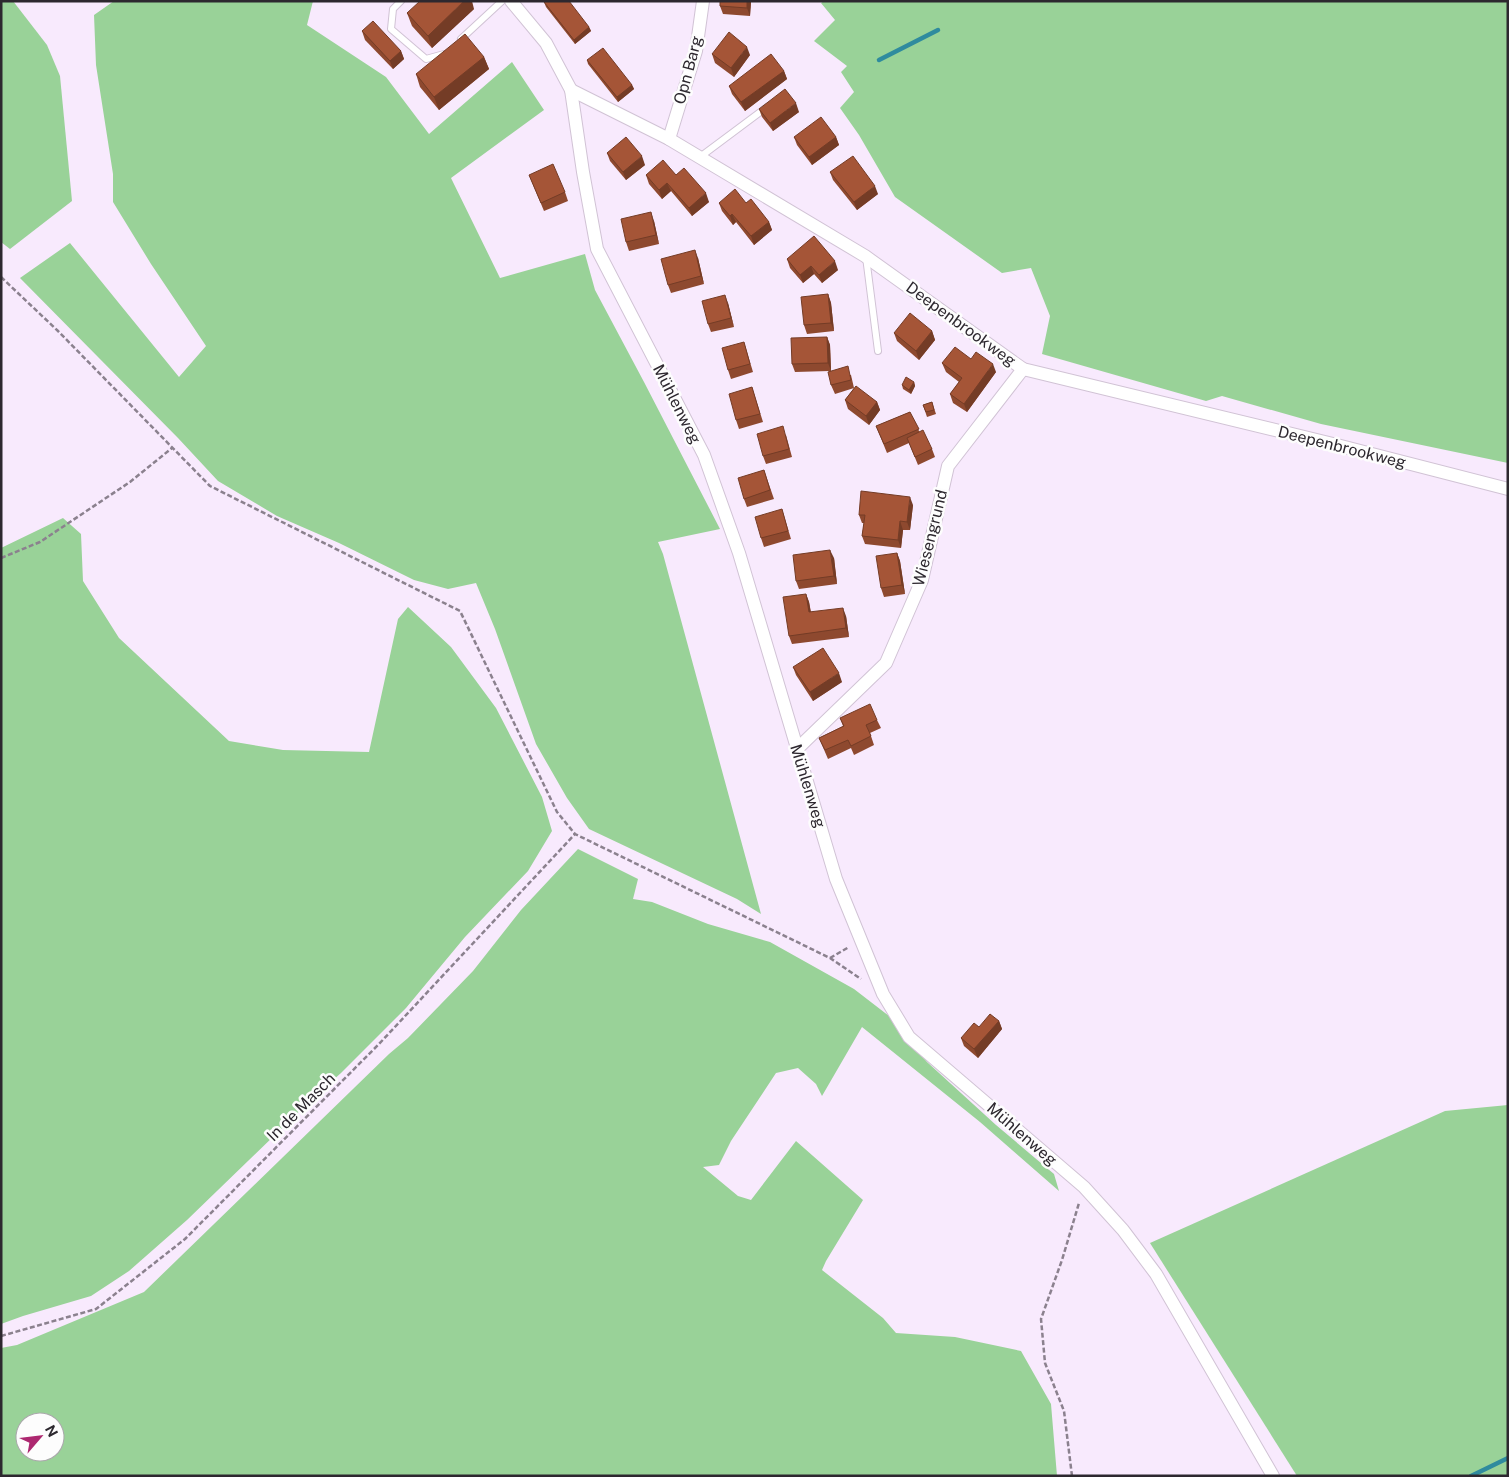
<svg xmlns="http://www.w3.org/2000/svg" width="1509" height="1477" font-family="'Public Sans',sans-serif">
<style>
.green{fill:#99d298;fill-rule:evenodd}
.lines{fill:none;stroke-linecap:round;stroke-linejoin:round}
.stream{stroke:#2f8b9e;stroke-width:4.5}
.lane-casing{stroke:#d1c3d5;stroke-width:8}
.street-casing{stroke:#d1c3d5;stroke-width:14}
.path{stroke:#8b818e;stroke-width:2.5;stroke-dasharray:5 2.5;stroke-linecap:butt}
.lane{stroke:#fff;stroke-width:6}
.street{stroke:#fff;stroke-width:12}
.wall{fill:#8e492f}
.shaded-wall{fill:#743c26}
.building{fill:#a55537;stroke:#743c26}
.labels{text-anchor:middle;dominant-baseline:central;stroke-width:5;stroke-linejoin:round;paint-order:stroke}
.street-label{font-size:16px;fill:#2d282f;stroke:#fdfdfd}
</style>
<rect width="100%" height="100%" fill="#f8eafd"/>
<g class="green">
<path d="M1 1H13L47 45 60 76 72 201 10 249 1 242Z"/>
<path d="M114 1H313L307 25 386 77 429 134 512 62 544 110 451 178 500 278 585 254 595 290 644 382 720 529 658 542 663 554 761 914 737 899 589 829 567 798 536 744 495 629 476 583 448 589 414 580 339 543 277 516 218 481 178 438 20 278 70 243 179 377 206 346 151 264 113 202V174L96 65 94 15Z"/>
<path d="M824 1H1508V463L1321 424 1222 396 1206 401 1042 354 1050 316 1031 268 1002 273 895 197 859 135 840 108 854 92 841 72 847 66 814 41 835 20 821 3Z"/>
<path d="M63 518 81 534 83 581 119 638 229 741 283 750 369 752 398 619 408 607 451 647 496 708 542 797 552 831 528 871 465 937 406 1008 341 1073 312 1099 187 1220 129 1271 91 1296 23 1316 1 1324V548Z"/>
<path d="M578 849 638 879 633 899 652 902 708 924 770 942 854 989 889 1016 927 1062 996 1125 1054 1174 1059 1191 980 1122 862 1027 822 1096 816 1084 798 1068 776 1073 731 1141 719 1165 703 1167 738 1196 751 1200 796 1141 863 1200 826 1261 822 1270 883 1318 896 1333 955 1337 1021 1351 1051 1404 1057 1476H1V1348L17 1345 144 1292 389 1054 408 1038 473 971 521 910ZM25 1422H55V1452H25Z"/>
<path d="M1508 1105V1476H1297L1150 1243 1445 1111Z"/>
</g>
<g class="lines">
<g class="stream">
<path d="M879 60 938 30"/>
<path d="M1471 1476 1508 1458"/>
</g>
<defs>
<g id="lane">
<path d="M401 1 393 9 391 29 426 59 444 54"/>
<path d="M461 39 502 1"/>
<path d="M700 157 767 107"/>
<path d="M866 257 878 351"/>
</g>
<g id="street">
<path d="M511 1 546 43 571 90 583 172 597 249 704 455 739 553 836 879 883 994 909 1037 1084 1187 1123 1230 1156 1274 1273 1476"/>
<path d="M571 90 669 139 865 256 1023 369 1333 444 1508 489"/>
<path d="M669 139 696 51 703 1"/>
<path d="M797 749 886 663 922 580 948 466 1023 369"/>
</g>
</defs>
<use href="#lane" class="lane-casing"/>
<use href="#street" class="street-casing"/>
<g class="path">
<path d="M1 277 58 331 210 486 460 611 557 812 575 834 830 958 861 979"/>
<path d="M1 558 40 542 130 482 172 448"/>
<path d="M830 958 849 947"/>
<path d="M1 1336 96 1309 185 1239 379 1044 575 834"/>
<path d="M1072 1476 1064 1411 1045 1363 1041 1319 1062 1260 1079 1203"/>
</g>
<use href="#lane" class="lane"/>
<use href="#street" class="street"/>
</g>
<g class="wall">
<path d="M751 1 750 16 723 14 720 6Z"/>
<path d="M544 2 589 27 591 31 575 44 546 7Z"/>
<path d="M474 9 432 48 412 26 407 13Z"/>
<path d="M362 31 401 51 404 59 393 69 365 40Z"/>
<path d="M712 54 750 55 734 77 715 63Z"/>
<path d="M484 57 489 69 439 110 420 87 416 74Z"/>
<path d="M587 60 632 85 634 89 618 102 588 64Z"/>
<path d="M784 71 787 79 745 111 732 94 729 86Z"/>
<path d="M759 109 799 112 773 131 762 117Z"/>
<path d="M794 137H836L839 145 812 165 797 145Z"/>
<path d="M607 153 645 165 626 180 610 161Z"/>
<path d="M830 172 878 194 857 210 833 180Z"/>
<path d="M529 175 565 192 568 201 544 211Z"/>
<path d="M646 175H676L709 202 692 216 671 191 662 199 649 184Z"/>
<path d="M719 203H746L769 222 772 230 754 245 736 222 733 225 722 211Z"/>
<path d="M654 221 659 244 629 251 626 242Z"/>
<path d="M698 258 704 284 671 293 668 285Z"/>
<path d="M787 259 838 270 822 283 814 274 803 283 790 268Z"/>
<path d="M828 294 831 303 834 331 807 334 804 325Z"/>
<path d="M728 303 734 327 711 332 708 324Z"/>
<path d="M932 331 935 340 919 360 897 341 894 333Z"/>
<path d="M827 337 830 345 831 371 851 375 854 388 877 402 880 410 869 425 848 409 845 400 854 388 835 394 831 385 830 371 795 372 792 364Z"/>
<path d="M744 342 753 372 731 379 728 370Z"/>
<path d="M942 363 996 372 967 412 953 403 950 394 959 382 946 372Z"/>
<path d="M914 382 915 386 911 394 903 389 902 385Z"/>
<path d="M752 387 763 422 739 429 736 420Z"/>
<path d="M932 402 936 414 927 417 923 405Z"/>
<path d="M910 412 919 431 932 449 935 457 918 465 909 443 887 453 876 426Z"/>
<path d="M786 435 792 457 766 464 763 456Z"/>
<path d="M764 470 774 499 747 507 744 499Z"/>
<path d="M913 505 910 530H903L901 548 865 544 862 536 864 523H862L859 515Z"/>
<path d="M782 509 791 539 764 547 761 538Z"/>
<path d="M897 553 900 561 905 594 884 597 881 588Z"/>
<path d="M834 558 837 584 799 589 796 581Z"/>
<path d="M806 594 809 602 811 612 846 616 849 637 792 644 789 636Z"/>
<path d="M793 667 842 682 813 701 796 675Z"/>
<path d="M840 718 877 720 881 728 870 733 874 745 854 755 851 748 828 759 819 738 843 726Z"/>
<path d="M999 1021 1002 1029 978 1058 964 1046 961 1038 979 1027Z"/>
</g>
<g class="shaded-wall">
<path d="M464 1H472L474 9 432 48 428 36Z"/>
<path d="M747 1H751L750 16 747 8Z"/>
<path d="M589 27 591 31 575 44 574 40Z"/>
<path d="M747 47 750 55 734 77 731 68Z"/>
<path d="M401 51 404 59 393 69 390 61Z"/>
<path d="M484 57 489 69 439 110 434 97Z"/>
<path d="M784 71 787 79 745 111 741 102Z"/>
<path d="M632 85 634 89 618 102 617 97Z"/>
<path d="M796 103 799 112 773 131 770 123Z"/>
<path d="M836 137 839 145 812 165 809 157Z"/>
<path d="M642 156 645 165 626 180 623 172Z"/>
<path d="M667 183 671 191 662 199 659 190Z"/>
<path d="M875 186 878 194 857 210 854 202Z"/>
<path d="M706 193 709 202 692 216 689 208Z"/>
<path d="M651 212 654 221 659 244 656 235Z"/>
<path d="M732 214 736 222 733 225 730 216Z"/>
<path d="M769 222 772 230 754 245 751 236Z"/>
<path d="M695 250 698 258 704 284 701 276Z"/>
<path d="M835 261 838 270 822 283 819 275Z"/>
<path d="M811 266 814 274 803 283 800 275Z"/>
<path d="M828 294 831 303 834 331 831 323Z"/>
<path d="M725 295 728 303 734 327 731 318Z"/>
<path d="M932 331 935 340 919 360 916 351Z"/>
<path d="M827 337 830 345 831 371 828 363Z"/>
<path d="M993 364 996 372 967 412 964 404Z"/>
<path d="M914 382 915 386 911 394 909 390Z"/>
<path d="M877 402 880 410 869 425 866 416Z"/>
<path d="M910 497 913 505 910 530 907 522Z"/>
<path d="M900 521 903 530 901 548 898 540Z"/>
<path d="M830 550 834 558 837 584 834 576Z"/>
<path d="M897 553 900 561 905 594 902 585Z"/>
<path d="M806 594 809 602 812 621 809 612Z"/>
<path d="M843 608 846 616 849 637 846 628Z"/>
<path d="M839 673 842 682 813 701 810 692Z"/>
<path d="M999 1021 1002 1029 978 1058 974 1049Z"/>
</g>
<g class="building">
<path d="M420 1H464L428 36 407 13Z"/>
<path d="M546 1H569L589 27 574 40 544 2Z"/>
<path d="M720 1H747V8L720 6Z"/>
<path d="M373 21 401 51 390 61 362 31Z"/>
<path d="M729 32 747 47 731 68 712 54Z"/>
<path d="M465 34 484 57 434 97 416 74Z"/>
<path d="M603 48 632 85 617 97 587 60Z"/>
<path d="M771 54 784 71 741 102 729 86Z"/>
<path d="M785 89 796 103 770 123 759 109Z"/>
<path d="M821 117 836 137 809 157 794 137Z"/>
<path d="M626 137 642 156 623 172 607 153Z"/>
<path d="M853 156 875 186 854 202 830 172Z"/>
<path d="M663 160 676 175 684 168 706 193 689 208 667 183 659 190 646 175Z"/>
<path d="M553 164 565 192 541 203 529 175Z"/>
<path d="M735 189 746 203 751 199 769 222 751 236 732 214 730 216 719 203Z"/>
<path d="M651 212 656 235 626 242 621 219Z"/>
<path d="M814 236 835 261 819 275 811 266 800 275 787 259Z"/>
<path d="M695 250 701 276 668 285 661 259Z"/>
<path d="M828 294 831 323 804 325 801 297Z"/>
<path d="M725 295 731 318 708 324 702 301Z"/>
<path d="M910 313 932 331 916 351 894 333Z"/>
<path d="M827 337 828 363 792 364 791 338Z"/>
<path d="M744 342 750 364 728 370 722 348Z"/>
<path d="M955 347 971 359 976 352 993 364 964 404 950 394 962 378 942 363Z"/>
<path d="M848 366 851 380 831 385 828 372Z"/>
<path d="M906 377 914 382 909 390 902 385Z"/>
<path d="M856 386 877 402 866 416 845 400Z"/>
<path d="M752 387 760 414 736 420 729 394Z"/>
<path d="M932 402 934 410 926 412 923 405Z"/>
<path d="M910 412 919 429 884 444 876 426Z"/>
<path d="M783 426 789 449 763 456 757 434Z"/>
<path d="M923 430 932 449 915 457 907 438Z"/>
<path d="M764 470 770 490 744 499 738 478Z"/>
<path d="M861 491 910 497 907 522 900 521 898 540 862 536 865 515H859Z"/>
<path d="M782 509 788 531 761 538 755 517Z"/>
<path d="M830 550 834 576 796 581 793 555Z"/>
<path d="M897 553 902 585 881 588 876 556Z"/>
<path d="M806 594 809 612 843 608 846 628 789 636 783 597Z"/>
<path d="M823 648 839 673 810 692 793 667Z"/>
<path d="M870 704 877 720 866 725 871 736 851 746 848 740 825 750 819 738 844 726 840 718Z"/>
<path d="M990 1014 999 1021 974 1049 961 1038 974 1023 979 1027Z"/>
</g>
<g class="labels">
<g class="street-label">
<text transform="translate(688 70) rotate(-75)">Opn Barg</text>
<text transform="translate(961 324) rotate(36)">Deepenbrookweg</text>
<text transform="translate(677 404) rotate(63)">Mühlenweg</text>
<text transform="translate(1342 447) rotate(14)">Deepenbrookweg</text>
<text transform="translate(930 538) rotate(-76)">Wiesengrund</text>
<text transform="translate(808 786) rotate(73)">Mühlenweg</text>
<text transform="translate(301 1107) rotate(-45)">In de Masch</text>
<text transform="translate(1022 1134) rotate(41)">Mühlenweg</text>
</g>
</g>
<rect width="1509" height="1477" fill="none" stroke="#2d282f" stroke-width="5"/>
<g transform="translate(40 1437) rotate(62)"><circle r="24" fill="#fdfdfd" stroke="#aaa8ab"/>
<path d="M0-4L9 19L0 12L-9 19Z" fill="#ad2870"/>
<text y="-8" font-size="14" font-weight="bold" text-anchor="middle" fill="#2d282f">N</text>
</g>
</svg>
